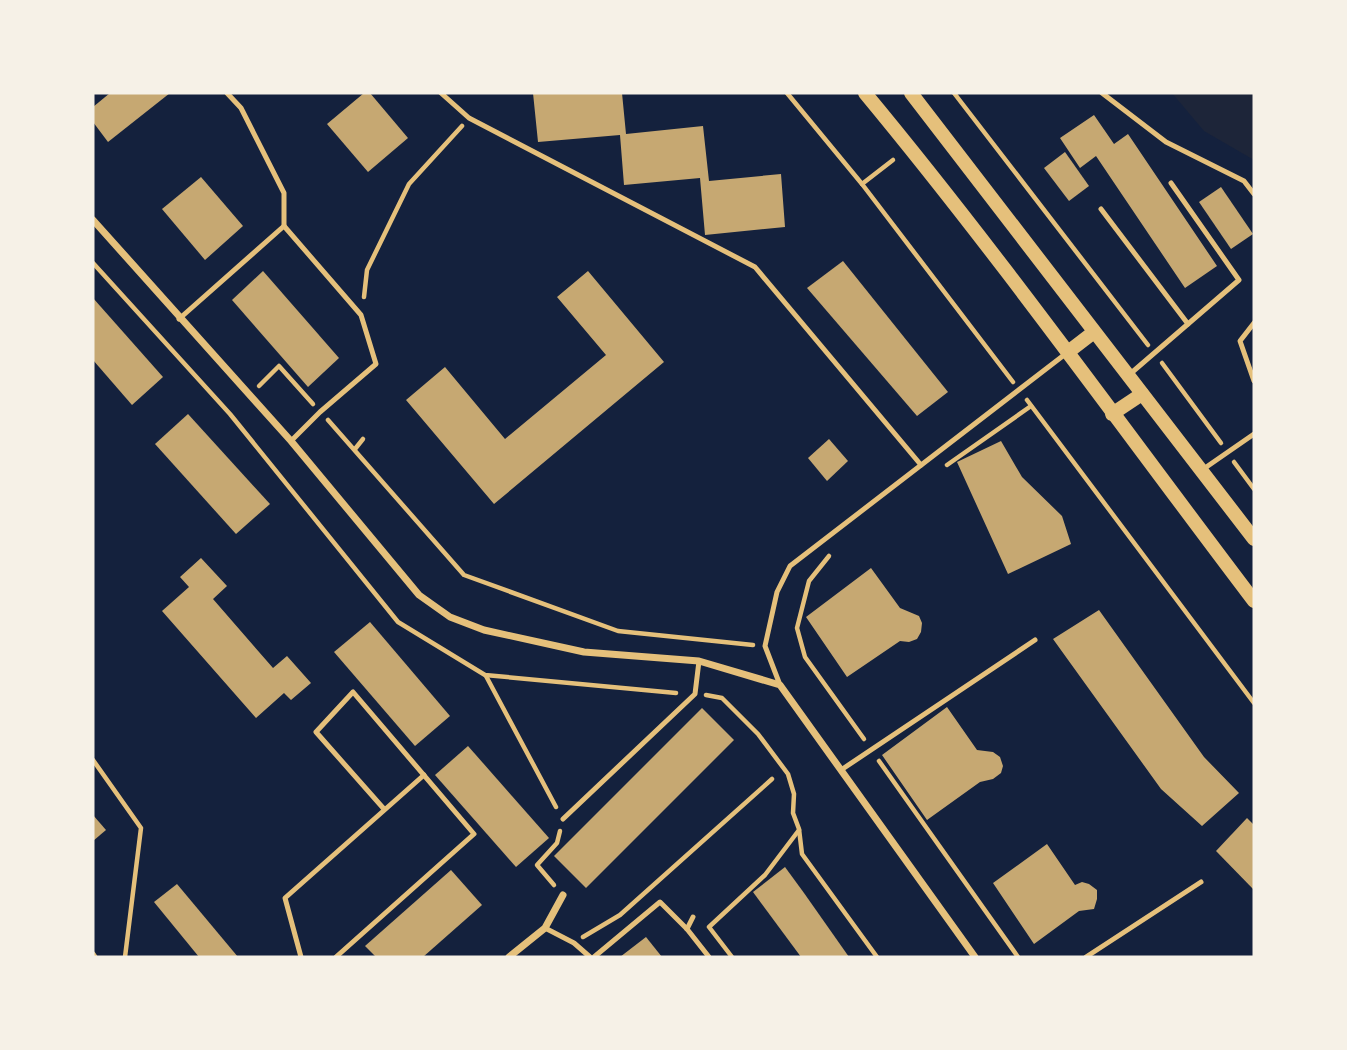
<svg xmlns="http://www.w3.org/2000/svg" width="1347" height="1050" font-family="Mulish,sans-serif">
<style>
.green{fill:#1d2539}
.building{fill:#c6a872}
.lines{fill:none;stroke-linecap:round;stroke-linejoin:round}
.path{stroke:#e5c07b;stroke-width:4.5}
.service{stroke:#e5c07b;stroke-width:5}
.minor{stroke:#e5c07b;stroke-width:7}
.secondary{stroke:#e5c07b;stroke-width:14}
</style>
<rect width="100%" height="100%" fill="#14213d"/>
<path class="green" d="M1172 93H1254V160L1204 131Z"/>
<g class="building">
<path d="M110 93H170L108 142 93 122V107Z"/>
<path d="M364 93H370L408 138 368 172 327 124Z"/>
<path d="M533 93H622L626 134 703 126 709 181 781 174 785 227 705 235 700 178 624 185 620 135 538 142Z"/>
<path d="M1094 115 1114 144 1128 134 1217 266 1185 288 1096 156 1080 168 1060 138Z"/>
<path d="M1065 152 1089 186 1069 201 1044 168Z"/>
<path d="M201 177 243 226 205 260 162 209Z"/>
<path d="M1221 187 1253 234 1231 249 1199 202Z"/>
<path d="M843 261 948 392 917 416 807 288Z"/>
<path d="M263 271 339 358 308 387 232 300Z"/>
<path d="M588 271 664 362 494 504 406 400 445 367 505 439 606 355 557 297Z"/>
<path d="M93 298 163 377 132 405 93 360Z"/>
<path d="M188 414 270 504 236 534 155 444Z"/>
<path d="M829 439 848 461 827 481 808 458Z"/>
<path d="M1001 441 1022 477 1062 516 1071 544 1008 574 957 462Z"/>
<path d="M201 558 227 586 213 599 273 668 287 656 311 683 291 700 284 693 256 718 162 611 189 587 180 577Z"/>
<path d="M871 568 900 608 919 616 922 623 921 632 917 639 909 642 900 641 847 677 806 617Z"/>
<path d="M1099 610 1204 757 1239 793 1202 826 1161 789 1053 639Z"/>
<path d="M370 622 450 716 415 746 334 652Z"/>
<path d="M947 707 977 750 993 752 1000 757 1003 766 1001 773 993 779 980 782 927 820 882 755Z"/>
<path d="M702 708 734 740 586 888 554 856Z"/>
<path d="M468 746 549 838 516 867 435 775Z"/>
<path d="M93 815 106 830 93 841Z"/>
<path d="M1247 818 1254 825V890L1216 851Z"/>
<path d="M1047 844 1075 885 1082 882 1089 884 1097 890V899L1094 909 1079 911 1034 944 993 883Z"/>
<path d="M785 867 804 893 849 957H801L753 892Z"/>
<path d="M451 870 482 905 423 957H376L365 946Z"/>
<path d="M177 884 238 957H199L154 902Z"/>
<path d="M646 937 662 957H620Z"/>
</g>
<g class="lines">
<g class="path">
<path d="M787 93 862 184 1013 382"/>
<path d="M954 93 1148 345"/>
<path d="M862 184 893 160"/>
<path d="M93 263 230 414 398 622 485 675 676 693"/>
<path d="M364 297 367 270 409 184 462 126"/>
<path d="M1162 363 1221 443"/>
<path d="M259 386 279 366 313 404"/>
<path d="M1027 400 1254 703"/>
<path d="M328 420 464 575 618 631 753 645"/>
<path d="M355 449 363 439"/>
<path d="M1234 462 1254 489"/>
<path d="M947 465 1031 406"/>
<path d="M829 556 809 581 797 628 805 657 864 739"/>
<path d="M486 676 556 807"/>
<path d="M706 695 722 698 758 734 788 774 794 794 793 813 799 829 802 854 877 957"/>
<path d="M93 760 141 828 125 957"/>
<path d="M879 761 1018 957"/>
<path d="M554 885 537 865 557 843 560 831"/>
<path d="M583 937 620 915 772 779"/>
<path d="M732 957 709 927 765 875 799 830"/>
</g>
<g class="service">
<path d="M441 93 469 118 755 267 921 465"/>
<path d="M1102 93 1166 142 1244 181 1254 194"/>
<path d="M1101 209 1188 324"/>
<path d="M284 226 361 315 376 364 320 412 291 441"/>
<path d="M179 319 284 226V193L241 108 227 93"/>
<path d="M1254 323 1240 341 1254 381"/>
<path d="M1130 374 1239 280 1171 183"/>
<path d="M1202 470 1254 434"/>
<path d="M780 685 765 646 777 592 790 566 1068 352"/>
<path d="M841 770 1035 640"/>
<path d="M563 819 695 694 699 661"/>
<path d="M545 928 574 943 590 957"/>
<path d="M687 929 693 917"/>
<path d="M93 954 95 957"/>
<path d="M301 957 285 898 424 775"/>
<path d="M336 957 474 834 353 692 316 732 384 809"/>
<path d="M594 957 660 902 687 929 709 957"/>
<path d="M1086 957 1201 882"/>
</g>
<g class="minor">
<path d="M93 220 291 441 419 595 450 617 484 630 584 652 699 661 780 685 975 957"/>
<path d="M509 957 545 928 563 895"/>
</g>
<g class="secondary">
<path d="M865 93C1001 257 1125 431 1254 601"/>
<path d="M911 93 1254 539"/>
<path d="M1068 352 1094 332"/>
<path d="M1112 414 1142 394"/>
</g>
</g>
<rect width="1347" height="1050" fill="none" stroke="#f6f1e7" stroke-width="189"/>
</svg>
